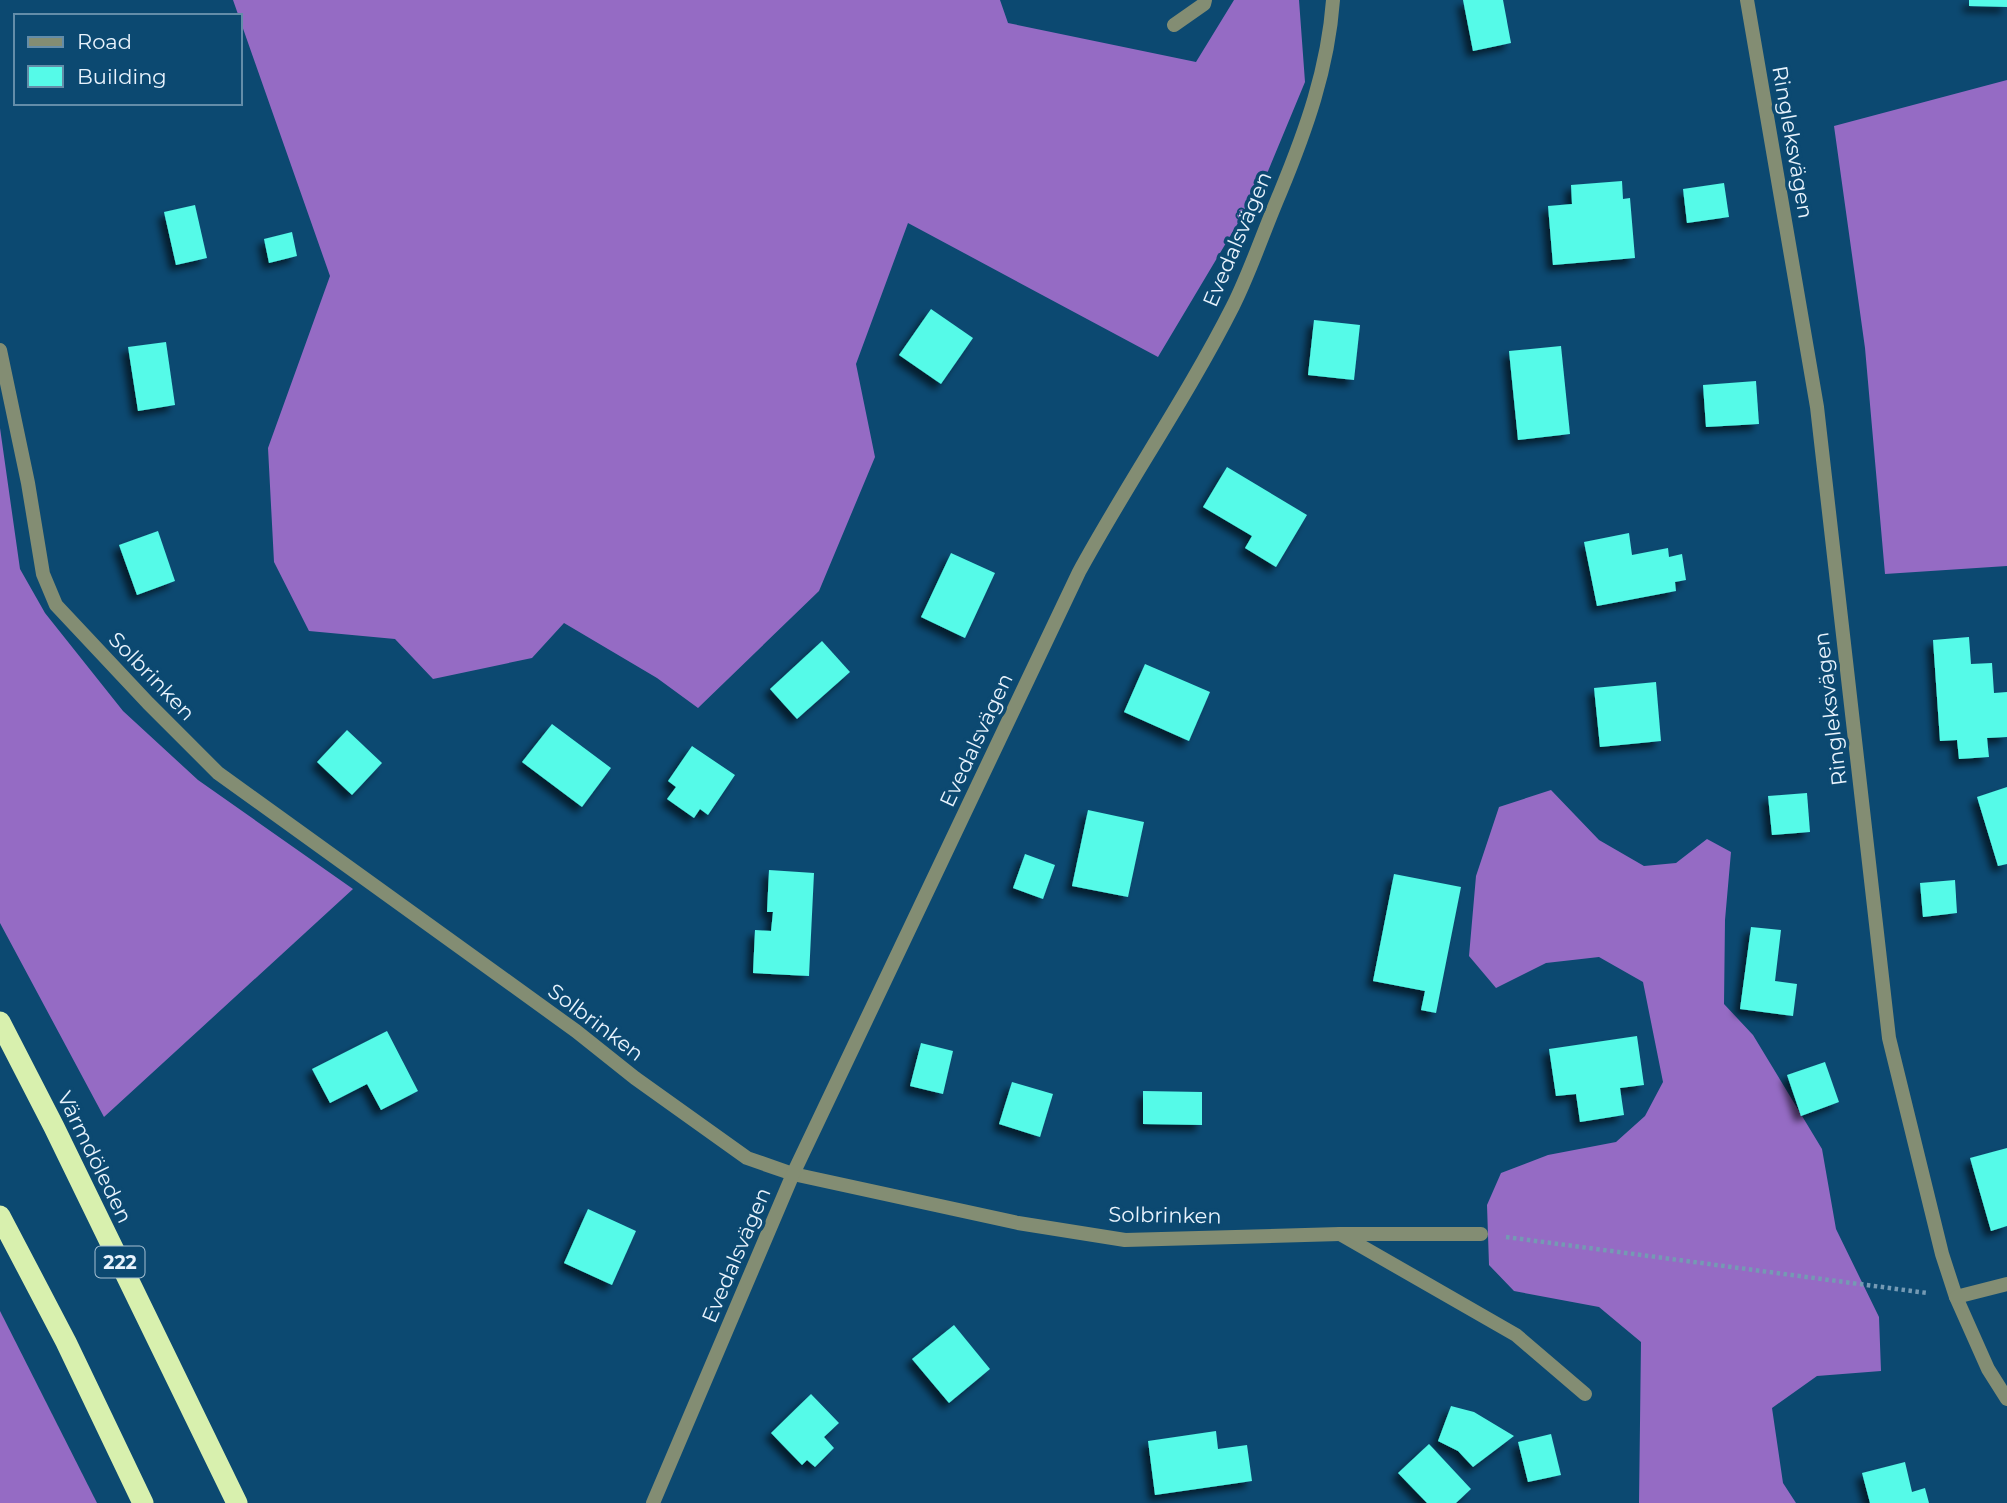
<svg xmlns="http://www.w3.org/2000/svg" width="2007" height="1503" font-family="Montserrat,sans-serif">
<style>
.forest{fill:#956bc4}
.building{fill:#55fae8;filter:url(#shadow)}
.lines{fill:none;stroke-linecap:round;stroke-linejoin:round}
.path{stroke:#759ab4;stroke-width:4.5;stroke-dasharray:3.5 3.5;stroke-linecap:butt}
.lane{stroke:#838d73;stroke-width:14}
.street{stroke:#838d73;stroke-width:14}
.highway{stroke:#d8f0ae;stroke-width:21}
.labels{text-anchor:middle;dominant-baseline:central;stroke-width:7;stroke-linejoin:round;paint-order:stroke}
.shield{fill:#0c4971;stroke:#a6c0d3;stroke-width:2}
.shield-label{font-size:19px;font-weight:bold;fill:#e8f3fd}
.street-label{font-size:21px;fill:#e8f3fd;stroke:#0c4971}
</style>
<defs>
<filter id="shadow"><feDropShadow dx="-6" dy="6" stdDeviation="3.5" flood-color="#0009"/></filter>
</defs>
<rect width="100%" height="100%" fill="#0c4971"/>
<g class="forest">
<path d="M233 0H1000L1008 23 1196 62 1234 0H1299L1305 82 1266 176 1158 357 908 223 856 364 875 457 819 591 698 708 657 678 564 623 532 658 433 679 395 639 309 631 274 562 268 448 330 276Z"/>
<path d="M2007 80V566L1885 574 1865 348 1834 126Z"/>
<path d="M0 428 20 569 45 613 123 711 198 780 353 889 104 1117 0 923Z"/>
<path d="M1551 790 1599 840 1644 866 1676 863 1707 839 1731 852 1725 920 1724 1004 1753 1035 1822 1149 1836 1229 1879 1317 1881 1371 1817 1376 1772 1408 1783 1483 1796 1503H1639L1641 1342 1599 1307 1514 1291 1489 1265 1487 1205 1501 1173 1548 1155 1616 1142 1645 1116 1663 1082 1643 982 1599 957 1546 963 1496 988 1469 956 1476 876 1499 807Z"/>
<path d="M0 1311 97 1503H0Z"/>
</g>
<g class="building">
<path d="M1463 0H1503L1511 43 1473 51Z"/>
<path d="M1969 0H2007V7L1969 6Z"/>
<path d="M1622 181 1623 199 1630 198 1635 258 1553 265 1548 206 1572 204 1571 185Z"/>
<path d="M1724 183 1729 217 1687 223 1683 189Z"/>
<path d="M195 205 207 258 176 265 164 212Z"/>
<path d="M292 232 297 256 269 263 264 239Z"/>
<path d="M931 309 973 338 941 384 899 355Z"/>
<path d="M1314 320 1360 325 1354 380 1308 375Z"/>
<path d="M166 342 175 405 138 411 128 347Z"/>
<path d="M1561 346 1570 434 1518 440 1509 351Z"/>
<path d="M1756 381 1759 424 1706 427 1703 385Z"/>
<path d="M1227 467 1307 515 1276 567 1245 548 1252 536 1203 507Z"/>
<path d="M158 531 175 581 137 595 119 545Z"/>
<path d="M1629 533 1632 555 1668 548 1669 557 1682 554 1686 580 1675 582 1676 591 1597 606 1584 542Z"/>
<path d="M951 553 995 573 965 638 921 617Z"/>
<path d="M1969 637 1971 664 1992 663 1994 693 2007 692V737L1987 738 1989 757 1959 759 1957 740 1940 741 1933 640Z"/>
<path d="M822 641 850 672 797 719 770 689Z"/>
<path d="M1145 664 1210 692 1189 741 1124 712Z"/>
<path d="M1656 682 1661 741 1600 747 1594 688Z"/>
<path d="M552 724 611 768 582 807 522 762Z"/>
<path d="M347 730 382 763 352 795 317 762Z"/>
<path d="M692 746 735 775 708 815 700 809 694 818 667 799 676 787 668 781Z"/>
<path d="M2007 787V864L1998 866 1977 797Z"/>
<path d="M1807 793 1810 832 1772 835 1768 796Z"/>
<path d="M1088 810 1144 822 1128 897 1072 886Z"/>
<path d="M1025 854 1055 865 1043 899 1013 888Z"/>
<path d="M769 870 814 873 809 976 753 973 755 930 771 931 773 912H767Z"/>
<path d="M1394 874 1461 887 1436 1013 1421 1010 1425 991 1373 981Z"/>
<path d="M1955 880 1957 913 1923 917 1920 883Z"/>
<path d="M1751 927 1781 930 1775 981 1797 984 1793 1016 1740 1009Z"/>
<path d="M387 1031 418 1091 381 1110 367 1084 330 1103 312 1069Z"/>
<path d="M1637 1036 1644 1085 1620 1088 1624 1115 1580 1122 1576 1094 1556 1096 1549 1049Z"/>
<path d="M921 1043 953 1051 943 1094 910 1086Z"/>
<path d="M1825 1062 1839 1102 1801 1116 1787 1075Z"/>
<path d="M1012 1082 1053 1094 1040 1137 999 1124Z"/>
<path d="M1143 1091 1202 1092V1125L1143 1124Z"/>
<path d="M2007 1148V1226L1991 1231 1970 1158Z"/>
<path d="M588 1209 636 1231 612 1285 564 1263Z"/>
<path d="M954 1325 990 1369 949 1403 912 1359Z"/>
<path d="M811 1394 839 1423 824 1437 834 1448 815 1467 807 1460 802 1465 771 1433Z"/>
<path d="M1451 1406 1474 1412 1514 1436 1473 1467 1458 1451 1438 1441Z"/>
<path d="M1216 1431 1218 1449 1247 1445 1252 1481 1155 1495 1148 1441Z"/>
<path d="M1551 1434 1561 1475 1528 1482 1518 1442Z"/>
<path d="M1429 1444 1471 1489 1456 1503H1427L1398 1473Z"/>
<path d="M1905 1462 1912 1492 1925 1488 1929 1503H1870L1862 1473Z"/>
</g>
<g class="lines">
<path class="path" d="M1506 1237 1927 1293"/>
<g class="lane">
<path d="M1174 25 1204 4 1205 0"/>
<path d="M1340 1234 1516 1335 1585 1394"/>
</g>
<g class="street">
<path d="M1747 0 1817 407 1889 1038 1942 1254 1956 1297 1988 1369 2007 1399"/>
<path d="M0 350 28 483 43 574 56 605 148 703 218 773 576 1031 635 1078 747 1158 793 1174 1018 1223 1125 1240 1340 1234H1481"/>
<path d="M1956 1297 2007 1284"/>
<path d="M653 1503 793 1174 1079 572C1128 482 1187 397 1233 306 1251 270 1264 230 1280 193 1306 130 1328 69 1333 0"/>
</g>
<g class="highway">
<path d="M0 1022 54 1127 237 1503"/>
<path d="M0 1216 66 1342 143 1503"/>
</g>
</g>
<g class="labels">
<rect class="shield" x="95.5" y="1246.5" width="49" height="31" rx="5"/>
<g class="shield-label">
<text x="120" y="1262">222</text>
</g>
<g class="street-label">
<text transform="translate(1793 142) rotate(80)">Ringleksvägen</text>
<text transform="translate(1237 239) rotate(-67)">Evedalsvägen</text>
<text transform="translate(152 676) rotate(46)">Solbrinken</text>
<text transform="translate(1830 709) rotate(-97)">Ringleksvägen</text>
<text transform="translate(976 740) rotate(-65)">Evedalsvägen</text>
<text transform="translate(596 1022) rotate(37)">Solbrinken</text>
<text transform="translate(95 1157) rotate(64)">Värmdöleden</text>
<text transform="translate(1165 1215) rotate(1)">Solbrinken</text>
<text transform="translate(736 1255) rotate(-67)">Evedalsvägen</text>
</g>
</g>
<rect x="14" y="14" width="228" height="91" fill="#0c4971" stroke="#648da9" stroke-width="2"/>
<rect x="28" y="37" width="35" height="10" fill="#838d73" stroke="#648da9" stroke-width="2"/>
<text x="77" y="49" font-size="21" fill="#e8f3fd">Road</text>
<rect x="28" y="66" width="35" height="21" fill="#55fae8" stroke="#648da9" stroke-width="2"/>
<text x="77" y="84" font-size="21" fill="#e8f3fd">Building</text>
</svg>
